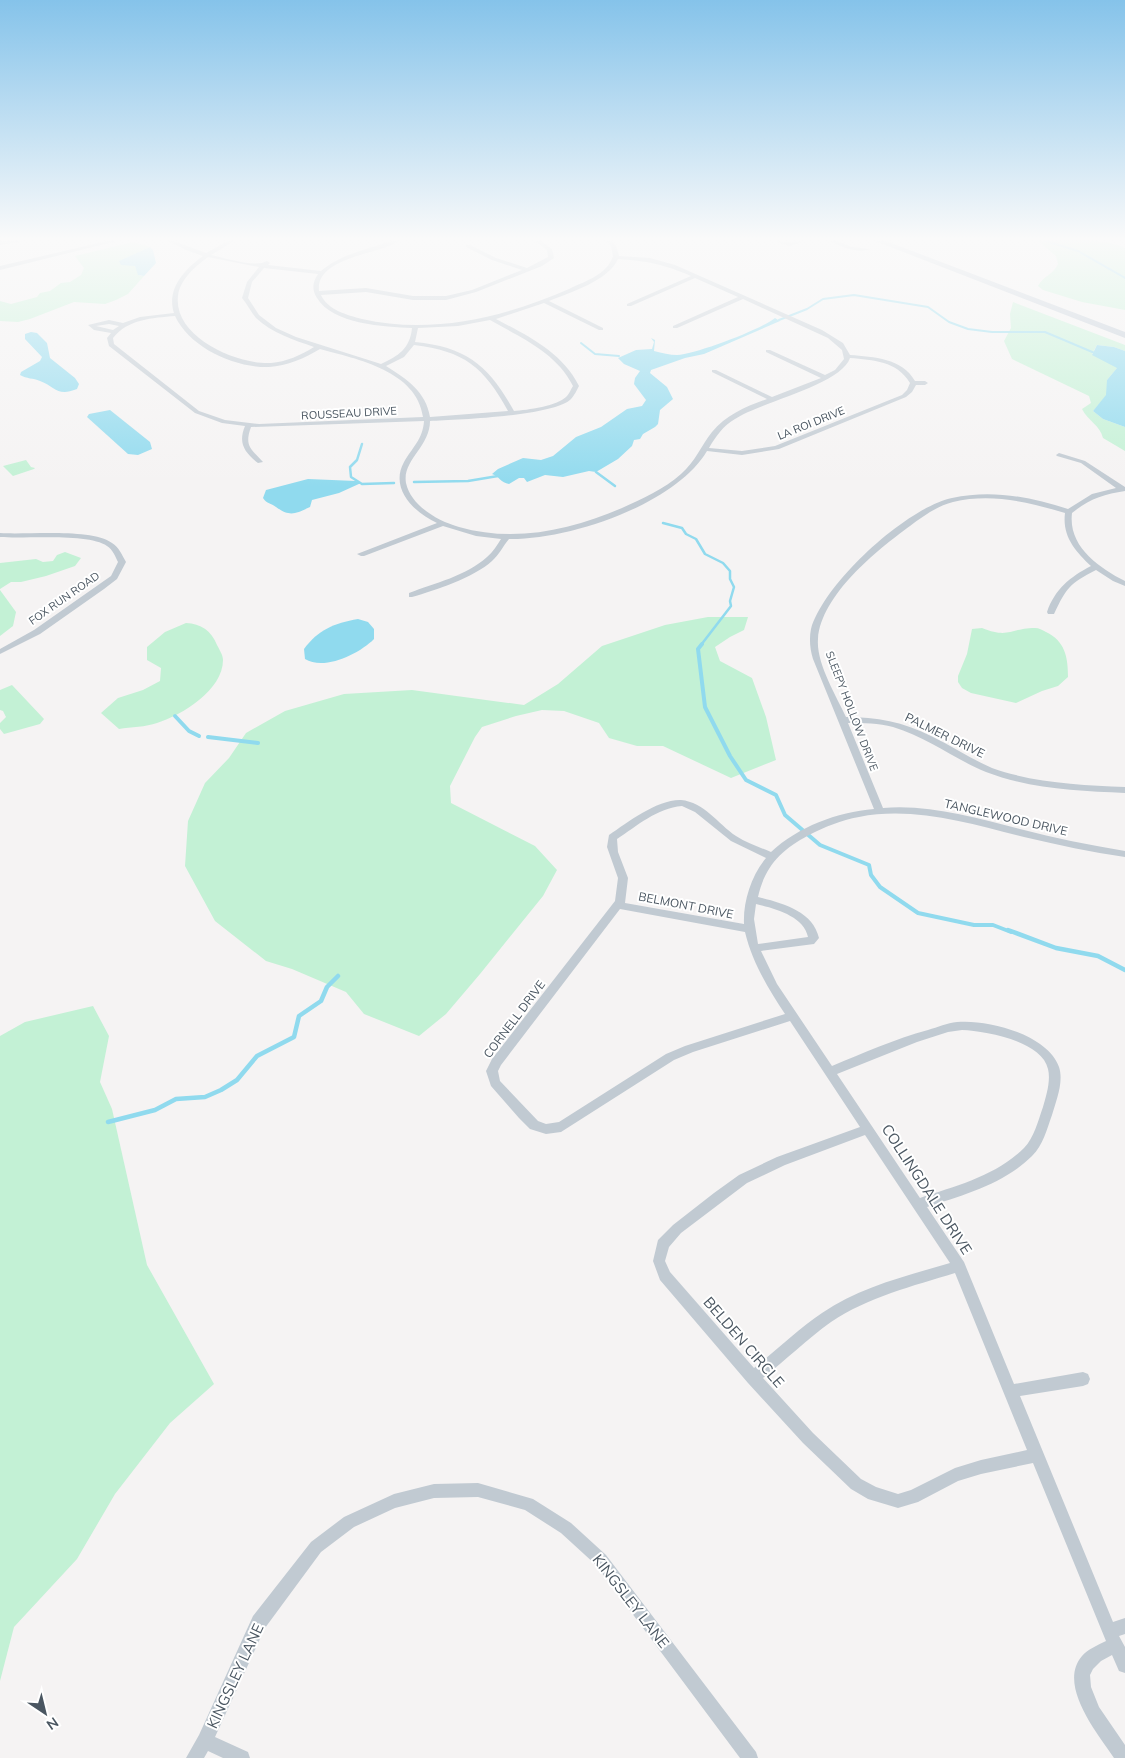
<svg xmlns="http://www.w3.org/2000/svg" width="1125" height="1758" font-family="Mulish,sans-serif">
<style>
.green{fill:#c3f1d5}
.water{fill:#90daee}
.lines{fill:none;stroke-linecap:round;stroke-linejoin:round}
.stream-far3{stroke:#90daee;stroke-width:2}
.stream-far2{stroke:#90daee;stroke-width:2.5}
.stream-far1{stroke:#90daee;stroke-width:4}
.stream{stroke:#90daee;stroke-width:4.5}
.minor{fill:#c1cad2;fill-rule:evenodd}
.tertiary{fill:#c1cad2;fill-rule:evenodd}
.secondary{fill:#c1cbd6;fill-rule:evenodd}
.labels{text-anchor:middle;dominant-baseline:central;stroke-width:4;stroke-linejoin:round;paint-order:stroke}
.far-street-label{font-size:11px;fill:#4a5661;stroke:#fff}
.street-label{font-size:12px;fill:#4a5661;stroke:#fff}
.near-street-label{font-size:15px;fill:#4a5661;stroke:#fff}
</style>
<rect width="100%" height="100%" fill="#f5f3f3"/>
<g class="green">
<path d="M1038 241C1064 241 1102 237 1125 248V310L1082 302 1043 290 1038 286C1043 276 1053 275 1058 264L1056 256Z"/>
<path d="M133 242 150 247 120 261 135 266 140 276H144L128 294 116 300 105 304 74 302 30 319 18 322 0 321V301L11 304 37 297 40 293 50 291 61 283 70 282 81 275 84 268 75 256Z"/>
<path d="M1013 302 1125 345V351L1114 347 1097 345 1092 354 1118 367 1107 380V395L1093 411 1103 419 1125 427V451L1103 438C1100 425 1088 421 1082 409L1091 403 1089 396 1012 359 1004 341 1011 328 1010 314Z"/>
<path d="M26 460 31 467 35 468 34 469 13 476 3 466Z"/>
<path d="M65 552 81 558 75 566 46 576 21 582H11L0 589V563L36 559 43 562 53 561 57 555Z"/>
<path d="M0 590 16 612 13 626 0 636Z"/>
<path d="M708 617H748L744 630 730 637 715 647 720 661 752 678 766 717 776 760 731 778 663 746H637L609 738 599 723 564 711 542 710 516 716 482 727 475 737 450 786 451 803 535 846 557 870 543 896 480 974 446 1014 419 1036 364 1014 346 992 292 969 266 961 215 921 185 866 188 821 205 783 229 758 246 733 285 711 344 694 412 690 524 705 558 684 602 646 665 625Z"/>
<path d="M186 623C201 624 211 630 217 645 219 649 223 655 223 660 223 690 182 715 157 723 146 727 131 727 119 729L101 713 118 698 143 690 160 681 161 668 147 660V647L165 632Z"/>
<path d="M982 628C1009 639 1011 628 1035 628 1039 628 1042 630 1046 632 1065 641 1068 657 1068 677L1058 686 1042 691 1016 703 971 693 962 688 958 682V676L967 654 972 629Z"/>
<path d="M12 685 44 719 40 724 4 734 0 729V723L6 717 3 711 0 710V690Z"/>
<path d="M93 1006 109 1036 100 1082 112 1109 147 1265 214 1384 170 1423 115 1494 77 1559 14 1627 0 1681V1036L25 1022Z"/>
</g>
<g class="water">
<path d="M150 247 153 250 156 263 144 276 138 275 135 266 121 265 119 261Z"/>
<path d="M775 318 780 321 704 354 685 358 651 370 650 373 667 387 673 399 660 410 658 424 655 427 643 434 640 439 634 440 632 446 618 459 596 472 589 471 563 477 545 475 527 482 524 478H519L509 484C501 483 499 476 492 474L498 469 523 458 541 460 553 456 576 437 601 427 627 409 642 406 646 400 634 384 635 378 640 371 624 364 618 358 636 350 652 349 654 342 651 338 655 340 654 351C662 353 670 355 677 355 696 354 760 330 775 318Z"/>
<path d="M31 332 37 333 47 343 50 358 75 378 79 384 77 389C57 397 56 387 40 381 33 378 27 379 20 375L21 372 40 361 42 357 25 339V334Z"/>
<path d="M1097 345 1114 347 1125 351V427L1103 419 1093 411 1106 395 1107 380 1117 368 1092 355Z"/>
<path d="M110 410 150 442 152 449 138 455 128 454 87 417 89 414Z"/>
<path d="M308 479 356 481 361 483 339 493 312 500 310 507C295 514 290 517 276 507 271 503 267 504 263 498L266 490Z"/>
<path d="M358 619 368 622 374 629V639C359 654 324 671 305 659L304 649C318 630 334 623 358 619Z"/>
</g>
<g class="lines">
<g class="stream-far3">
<path d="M1046 241 1078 251 1125 278"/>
<path d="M779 320 807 309 823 299 854 295 928 307 949 322 968 329 992 332H1045L1097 354"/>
<path d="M581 343 595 354 619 356"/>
</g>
<g class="stream-far2">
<path d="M362 444 357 460 350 467 351 477 362 484 394 483"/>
<path d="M596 472 615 486"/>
<path d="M414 482 468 481 498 476"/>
<path d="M663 523 682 528 686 534 696 539 705 554 723 563 730 571V579L734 587 730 601 731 606 701 645"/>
</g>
<g class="stream-far1">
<path d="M702 644 698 649 705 707 730 756 746 780 776 795 785 815 820 845 869 865 871 875 880 887 918 913 974 925H993L1011 932"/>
<path d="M175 716 189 731 199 736"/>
<path d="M208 737 258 743"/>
</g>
<g class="stream">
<path d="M1008 930 1056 948 1098 956 1125 970"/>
<path d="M108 1122 155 1110 176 1099 205 1097 221 1090 237 1080 257 1056 294 1037 299 1016 321 1001 327 987 338 976"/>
</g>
<g class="minor">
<path d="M0 241H24L0 245Z"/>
<path d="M168 241H174L206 253 228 241H234L211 255C225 258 255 268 267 261L270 263 268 265 321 271C341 254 368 249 392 241H399C381 254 315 257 319 291L366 288 413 296H446L472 290 522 270 492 260 466 247V245H470L496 258 527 268 548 257 547 250 535 241H541L552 249 554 258 542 266 476 292 446 300H413L366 292 321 295C328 310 347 315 362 319 432 335 505 317 569 289 585 281 607 275 613 256L611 246 606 241H612L616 246 619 256 650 258 675 265 822 330 843 343 850 355C874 357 902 358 915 381H925L928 383 925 385H916L912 392 906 397 779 449 742 455 707 451C675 505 568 540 509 539 503 546 499 555 492 561 473 578 436 590 412 597H409V593C435 583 466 576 487 557 493 552 497 545 501 539L476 536 443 526 364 556H361L357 554 437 523C415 513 389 489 404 462 412 448 423 439 424 421L251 427C244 446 251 449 263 462L258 463C244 452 238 443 245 426L222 423 195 413 109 346 107 338 111 333 94 330 88 325 109 320 123 323 140 317 174 313C166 289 185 269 203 256L186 250ZM208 257 259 267 247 282 242 298C247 304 251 312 256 318 272 333 294 340 314 347 301 355 286 362 271 363 237 365 173 337 178 296 180 279 196 266 208 257ZM618 259C646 261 664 264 691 276L627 304V306H631L695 278 738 297 673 326V328H677L743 299 828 338 842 350 844 359 835 370 825 375 770 350H766V352L821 378 772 397 716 370H712V372L767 399C747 406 726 415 712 432 701 446 695 462 681 474 664 489 642 499 622 508 570 530 515 543 459 527 438 521 411 506 406 483 402 460 430 447 430 421 456 420 555 416 571 399 574 396 577 390 579 386 562 352 528 336 496 319L544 303 599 330H603V328L549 301C571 292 608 281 618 259ZM264 268 318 274C312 283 312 290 317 298 332 324 385 327 412 328 410 349 398 356 381 364L296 337 276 328 259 315 248 298 252 282ZM175 316C190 348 235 368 269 367 287 366 305 358 320 349 357 359 417 371 423 417L259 424 225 420 199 411 114 344 113 338C128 319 152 318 175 316ZM490 320C521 338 556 352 573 386 571 389 569 394 567 396 558 406 527 410 514 411 489 366 467 347 415 342L418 328 458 326ZM109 324 119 326 113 330 96 326ZM414 345C464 351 484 367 508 411L430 417C426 392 407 379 386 366L404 357ZM850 358C873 360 897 361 910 383L907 390 902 395 775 446 742 451 709 448C716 436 723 426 735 419 760 402 841 385 850 358Z"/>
<path d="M774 241 790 242 804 241 790 246Z"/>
<path d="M830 241H837L852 247 870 249C858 254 841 247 830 241Z"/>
<path d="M1059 453 1085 461 1125 487V491C1104 494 1089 499 1072 513 1068 546 1098 567 1125 581V586L1113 581 1096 570C1069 584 1067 587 1054 614H1048L1047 612C1055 589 1070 577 1091 566 1075 551 1062 536 1065 513 1029 502 991 493 953 502 937 506 922 517 910 526 877 550 821 595 818 639 816 663 836 695 846 717 876 717 904 722 931 736 952 746 971 759 992 768 1034 783 1081 785 1125 787V793C1078 791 1030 789 986 772 954 759 927 737 893 727 879 723 863 723 848 723L883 808C929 804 976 818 1020 829 1055 838 1089 845 1125 851V857C1091 852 1058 845 1024 837 971 824 914 806 859 817 841 820 825 827 809 835 781 850 765 866 758 897 782 903 813 911 819 938L814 944 761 951 777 984 832 1066C863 1053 895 1039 928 1030 938 1027 947 1023 957 1022 988 1019 1048 1035 1059 1067 1064 1082 1056 1101 1052 1115 1047 1129 1043 1145 1032 1156 1004 1184 963 1195 927 1207L964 1262 1014 1384 1083 1372 1088 1374 1090 1379 1088 1384 1083 1386 1020 1396 1113 1622 1125 1618V1634L1119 1636 1125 1647V1673L1119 1671 1112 1655 1101 1661 1093 1669 1090 1675 1091 1687 1099 1707 1125 1745V1758H1114C1098 1734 1057 1685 1082 1656 1088 1649 1098 1645 1106 1641L1033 1463 981 1474 958 1481 918 1502 898 1508 868 1499 851 1489 803 1443 748 1383 660 1280 653 1261 658 1240 673 1225 714 1193 739 1175 777 1157 860 1127 790 1021 693 1052 674 1060 561 1132 546 1134 530 1129 519 1118 491 1086 486 1071 492 1059 615 901 618 878 607 847 609 835C628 822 658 799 681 800 704 802 718 824 736 836 747 843 759 847 771 852 798 827 837 812 874 809L813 659C810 649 809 639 811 629 824 583 906 508 952 498 992 489 1030 497 1068 509L1092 494 1116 488 1081 463 1057 456 1056 455ZM682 806 695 812 731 841 766 858C751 876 743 902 744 924L625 903 628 878 618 852 617 839C637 826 657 808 682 806ZM756 904C774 908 804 916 808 937L758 944 754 919ZM620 909 745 932C752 962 768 988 785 1014L685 1046 666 1054 559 1122 546 1124 538 1121 500 1081 498 1071 501 1065ZM962 1030C986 1031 1042 1041 1048 1069 1051 1081 1046 1096 1043 1107 1038 1121 1034 1138 1024 1148 996 1176 956 1186 920 1198L837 1074 917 1042 948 1032ZM865 1135 950 1263C906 1276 860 1287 822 1313 798 1329 777 1350 754 1368L670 1272 665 1261 669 1247 681 1233 747 1183 785 1165ZM955 1273 1027 1450 981 1460 955 1468 911 1490 898 1494 876 1487 861 1479 813 1433 763 1378C786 1360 807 1339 831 1322 868 1297 913 1286 955 1273Z"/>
<path d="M0 533C28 535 91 528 112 543 119 547 122 555 126 562L117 579 104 589 40 634 0 654V649L34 630 111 576 118 562C115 556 113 550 107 546 89 533 25 539 0 537Z"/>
<path d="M478 1483 533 1499 571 1523 606 1555 756 1752 758 1758H740L596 1565 561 1533 525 1510 478 1497 434 1498 395 1508 354 1527 321 1552 265 1628 215 1737 248 1752 250 1758H223L208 1751 204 1758H186L199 1735 253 1616 311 1542 344 1517 394 1494 434 1484Z"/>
</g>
<path class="tertiary" d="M107 241H117L0 270V266Z"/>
<path class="secondary" d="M875 241H886L1125 332V338Z"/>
</g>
<linearGradient id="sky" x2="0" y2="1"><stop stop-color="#85c3ea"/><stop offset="0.49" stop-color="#fafafa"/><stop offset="1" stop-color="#fafafa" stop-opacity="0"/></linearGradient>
<rect width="1125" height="487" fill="url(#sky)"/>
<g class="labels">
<g class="far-street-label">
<text transform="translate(349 413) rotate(-3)">ROUSSEAU DRIVE</text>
<text transform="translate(811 423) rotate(-22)">LA ROI DRIVE</text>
<text transform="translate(64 598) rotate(-35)">FOX RUN ROAD</text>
<text transform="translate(852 711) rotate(69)">SLEEPY HOLLOW DRIVE</text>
</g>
<g class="street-label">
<text transform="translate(945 735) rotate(26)">PALMER DRIVE</text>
<text transform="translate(1006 817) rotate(13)">TANGLEWOOD DRIVE</text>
<text transform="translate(686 905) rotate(11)">BELMONT DRIVE</text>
<text transform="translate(514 1019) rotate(-53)">CORNELL DRIVE</text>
</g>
<g class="near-street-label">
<text transform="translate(927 1189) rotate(57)">COLLINGDALE DRIVE</text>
<text transform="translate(744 1342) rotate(49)">BELDEN CIRCLE</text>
<text transform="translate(631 1601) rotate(52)">KINGSLEY LANE</text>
<text transform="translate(235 1676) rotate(-65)">KINGSLEY LANE</text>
</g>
</g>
<g transform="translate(45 1713) rotate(145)" stroke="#ffffff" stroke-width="4" paint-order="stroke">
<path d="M0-4L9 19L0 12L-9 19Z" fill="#4a5661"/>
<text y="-8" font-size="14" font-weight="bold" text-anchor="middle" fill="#4a5661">N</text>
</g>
</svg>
